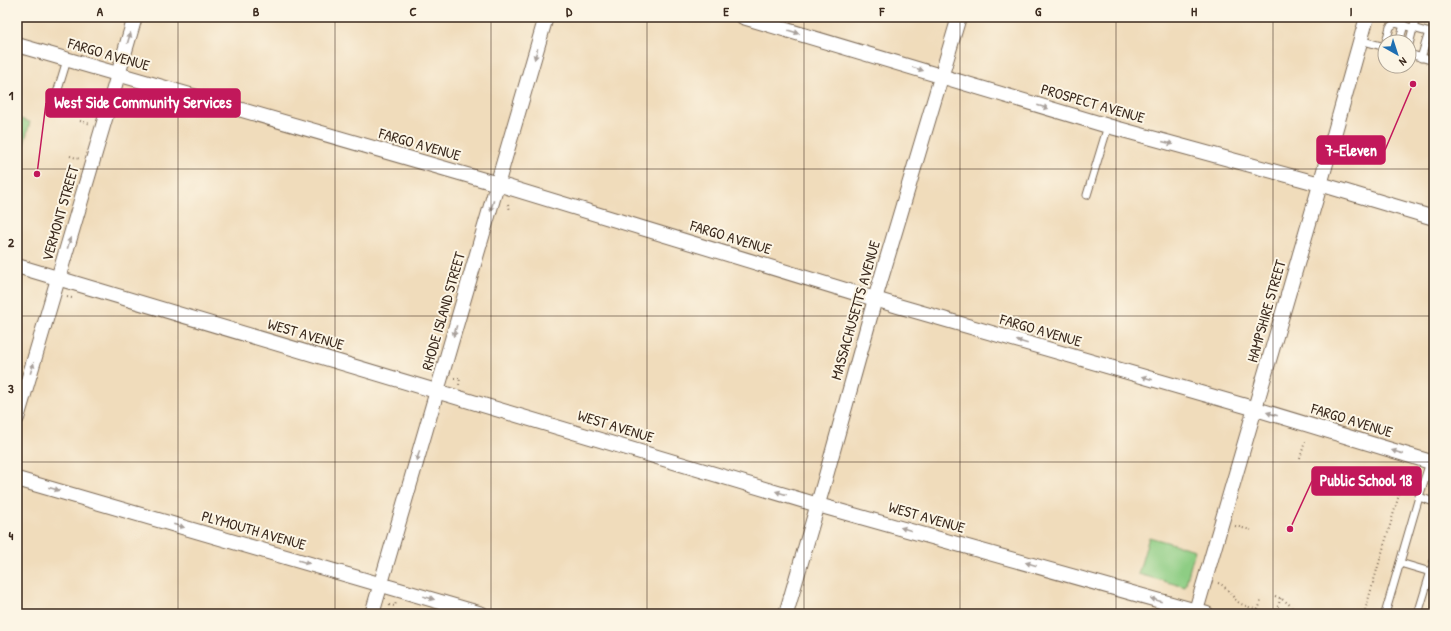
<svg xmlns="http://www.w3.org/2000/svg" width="1451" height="631" font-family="'Patrick Hand',sans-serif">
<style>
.green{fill:#8ecd84;stroke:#647c51}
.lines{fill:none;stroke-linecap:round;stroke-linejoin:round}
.service-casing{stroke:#7a6855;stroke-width:9}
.minor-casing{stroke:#7a6855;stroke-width:16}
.path{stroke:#7a6855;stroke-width:2;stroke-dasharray:1 3;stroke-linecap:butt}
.service{stroke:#fff;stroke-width:7}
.minor{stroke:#fff;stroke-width:14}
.oneway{fill:#a79f9a}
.grid{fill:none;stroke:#3b2a1e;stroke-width:1;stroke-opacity:0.55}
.labels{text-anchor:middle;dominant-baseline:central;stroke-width:4;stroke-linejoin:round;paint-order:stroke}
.street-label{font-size:15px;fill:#3b2a1e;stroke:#fcf5e5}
.leader{fill:none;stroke:#c2185b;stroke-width:1.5}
.callout-dot{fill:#c2185b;stroke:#fcf5e5;stroke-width:1.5}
.callout{fill:#c2185b;stroke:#c2185b;stroke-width:1.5}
.callout-label{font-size:16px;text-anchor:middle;font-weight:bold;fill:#fff}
.neatline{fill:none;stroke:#3b2a1e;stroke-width:1.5}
.grid-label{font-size:13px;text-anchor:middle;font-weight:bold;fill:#3b2a1e}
</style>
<rect width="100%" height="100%" fill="#fcf5e5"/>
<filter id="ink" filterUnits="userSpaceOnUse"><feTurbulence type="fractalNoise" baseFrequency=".025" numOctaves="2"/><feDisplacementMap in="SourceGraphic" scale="8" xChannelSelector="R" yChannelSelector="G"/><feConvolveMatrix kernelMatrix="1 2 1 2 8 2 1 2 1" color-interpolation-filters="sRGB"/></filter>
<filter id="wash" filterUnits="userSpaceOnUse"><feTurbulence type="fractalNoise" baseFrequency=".012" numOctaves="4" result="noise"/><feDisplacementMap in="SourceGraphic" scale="16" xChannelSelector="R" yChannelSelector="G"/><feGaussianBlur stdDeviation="0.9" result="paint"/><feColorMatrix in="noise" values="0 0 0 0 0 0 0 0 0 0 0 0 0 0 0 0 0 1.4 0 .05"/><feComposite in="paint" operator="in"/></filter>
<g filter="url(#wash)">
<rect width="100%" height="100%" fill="#f0dcbb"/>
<g class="green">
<path d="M17 118 30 122 20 159 17 158Z"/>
<path d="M1149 537 1195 550 1185 587 1138 574Z"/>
</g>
</g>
<g filter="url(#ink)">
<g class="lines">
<defs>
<g id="service">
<path d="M1360 40 1385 47"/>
<path d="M1386 42 1390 27 1395 23 1434 34"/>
<path d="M1399 42 1404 25"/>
<path d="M1409 44 1416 17"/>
<path d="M1409 54 1434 61"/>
<path d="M1421 58 1429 32"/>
<path d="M53 106 67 60"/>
<path d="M1087 195 1108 126"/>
<path d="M1419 497 1430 462"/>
<path d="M1400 563 1434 573"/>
<path d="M1385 614 1419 497 1434 502"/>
<path d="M1418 614 1434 561"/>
</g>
<g id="minor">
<path d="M743 17 1108 126 1320 184 1434 218"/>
<path d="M17 45 491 182 898 306 1256 409 1434 463"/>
<path d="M17 266 818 505 1207 614"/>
<path d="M17 418 135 17"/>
<path d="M17 479 482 614"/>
<path d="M372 614 546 17"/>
<path d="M786 614 824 483 875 299 959 17"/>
<path d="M1195 614 1316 199 1367 17"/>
</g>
</defs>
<use href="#service" class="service-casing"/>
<use href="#minor" class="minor-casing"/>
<g class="path">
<path d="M126 94 129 99"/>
<path d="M80 121 91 124"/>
<path d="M70 156 80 159"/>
<path d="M508 204 510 210"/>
<path d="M17 251 21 238"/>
<path d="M67 297 72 298V295"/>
<path d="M454 378H460L459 385"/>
<path d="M1300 458 1305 442"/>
<path d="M1235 526 1251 530"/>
<path d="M1218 583C1227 586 1231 596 1238 602 1243 606 1268 614 1274 612 1278 609 1279 602 1281 598"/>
<path d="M1275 596C1285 600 1291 604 1295 614"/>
<path d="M389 605 395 606 396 602"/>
<path d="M1257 614 1261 601"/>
<path d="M1364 614 1406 471"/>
</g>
<use href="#service" class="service"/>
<use href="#minor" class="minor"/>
</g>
<defs><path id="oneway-solid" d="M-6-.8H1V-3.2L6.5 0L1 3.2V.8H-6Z"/></defs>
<g class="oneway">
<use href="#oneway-solid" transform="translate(794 32) rotate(17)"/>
<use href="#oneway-solid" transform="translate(129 38) rotate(-74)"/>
<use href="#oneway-solid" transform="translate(536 54) rotate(106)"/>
<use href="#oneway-solid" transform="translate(918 69) rotate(17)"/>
<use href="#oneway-solid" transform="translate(1043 107) rotate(17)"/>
<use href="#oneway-solid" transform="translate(1168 143) rotate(15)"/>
<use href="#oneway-solid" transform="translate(492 206) rotate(106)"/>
<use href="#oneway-solid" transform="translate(69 243) rotate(-74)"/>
<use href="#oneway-solid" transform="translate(455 331) rotate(107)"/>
<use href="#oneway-solid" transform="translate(1022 342) rotate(-164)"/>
<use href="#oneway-solid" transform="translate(32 368) rotate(-73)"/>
<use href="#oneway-solid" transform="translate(1147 378) rotate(-164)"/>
<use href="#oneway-solid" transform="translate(1272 414) rotate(-163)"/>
<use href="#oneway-solid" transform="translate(1397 452) rotate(-163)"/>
<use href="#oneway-solid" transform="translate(418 456) rotate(106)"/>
<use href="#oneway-solid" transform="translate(54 489) rotate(16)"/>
<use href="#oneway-solid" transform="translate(781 493) rotate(-163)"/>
<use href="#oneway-solid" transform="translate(179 526) rotate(16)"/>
<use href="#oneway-solid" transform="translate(906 529) rotate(-164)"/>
<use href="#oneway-solid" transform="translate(304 562) rotate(16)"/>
<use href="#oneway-solid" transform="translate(1031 564) rotate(-164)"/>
<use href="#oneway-solid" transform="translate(429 598) rotate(16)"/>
<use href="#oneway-solid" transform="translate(1156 600) rotate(-164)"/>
</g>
</g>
<path class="grid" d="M178 17V614M335 17V614M491 17V614M647 17V614M804 17V614M960 17V614M1116 17V614M1273 17V614M17 169H1434M17 316H1434M17 462H1434"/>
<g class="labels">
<g class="street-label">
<text transform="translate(109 54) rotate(16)">FARGO AVENUE</text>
<text transform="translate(1093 103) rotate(16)">PROSPECT AVENUE</text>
<text transform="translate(420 144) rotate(16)">FARGO AVENUE</text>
<text transform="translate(60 213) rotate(-74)">VERMONT STREET</text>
<text transform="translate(731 237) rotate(17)">FARGO AVENUE</text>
<text transform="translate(855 310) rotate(-74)">MASSACHUSETTS AVENUE</text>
<text transform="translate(443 311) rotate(-74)">RHODE ISLAND STREET</text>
<text transform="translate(1266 311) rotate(-74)">HAMPSHIRE STREET</text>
<text transform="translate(1041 330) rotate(16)">FARGO AVENUE</text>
<text transform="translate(306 334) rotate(16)">WEST AVENUE</text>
<text transform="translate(1352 420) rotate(17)">FARGO AVENUE</text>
<text transform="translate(616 426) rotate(17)">WEST AVENUE</text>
<text transform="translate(927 517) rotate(16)">WEST AVENUE</text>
<text transform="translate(254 530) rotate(16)">PLYMOUTH AVENUE</text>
</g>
</g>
<path class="leader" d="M37 174L46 103M1413 84L1385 150M1290 529L1312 481"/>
<g class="callout-dot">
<circle cx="37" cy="174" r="4"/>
<circle cx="1413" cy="84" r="4"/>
<circle cx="1290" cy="529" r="4"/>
</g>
<g class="callout">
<rect x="46" y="89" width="194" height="28" rx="4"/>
<rect x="1317" y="136" width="68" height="28" rx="4"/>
<rect x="1312" y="467" width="109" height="28" rx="4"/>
</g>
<g class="callout-label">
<text x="143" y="108">West Side Community Services</text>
<text x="1351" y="156">7-Eleven</text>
<text x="1366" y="486">Public School 18</text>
</g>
<rect width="1451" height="631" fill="none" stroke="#fcf5e5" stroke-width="44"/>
<g transform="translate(1397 54) rotate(141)"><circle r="19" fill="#fcf5e5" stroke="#afa495"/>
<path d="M0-3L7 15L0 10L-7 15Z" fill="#1f6fb2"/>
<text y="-6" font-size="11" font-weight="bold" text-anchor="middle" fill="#3b2a1e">N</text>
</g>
<rect x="22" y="22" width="1407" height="587" class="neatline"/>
<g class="grid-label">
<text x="100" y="16">A</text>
<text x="256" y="16">B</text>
<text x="413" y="16">C</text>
<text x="569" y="16">D</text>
<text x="726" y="16">E</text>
<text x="882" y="16">F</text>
<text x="1038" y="16">G</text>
<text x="1194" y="16">H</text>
<text x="1351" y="16">I</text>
<text x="11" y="100">1</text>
<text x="11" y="247">2</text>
<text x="11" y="393">3</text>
<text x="11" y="540">4</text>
</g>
</svg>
